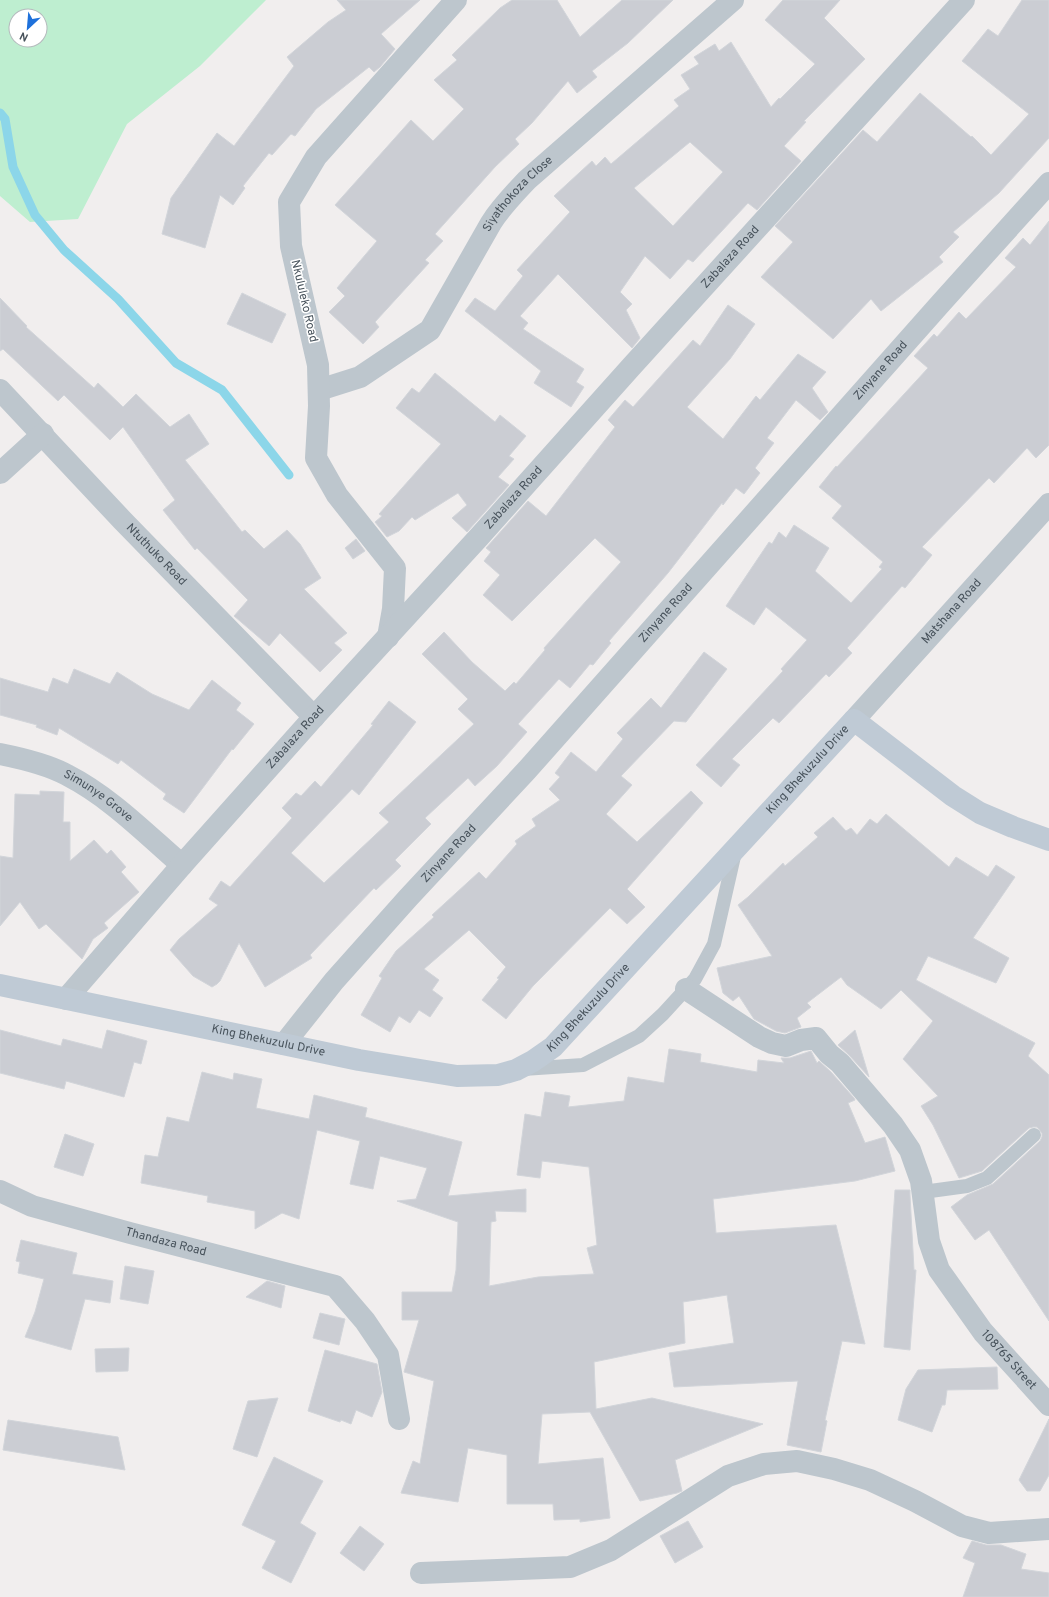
<svg xmlns="http://www.w3.org/2000/svg" width="1049" height="1597" font-family="Overpass,sans-serif">
<style>
.green{fill:#beeed0;fill-rule:evenodd}
.lines{fill:none;stroke-linecap:round;stroke-linejoin:round}
.stream{stroke:#8cd6e9;stroke-width:9}
.building{fill:#cbcdd3;stroke:#d2d5da;fill-rule:evenodd}
.lane{stroke:#bdc6cd;stroke-width:14}
.street{stroke:#bdc6cd;stroke-width:22}
.secondary{stroke:#bfcad5;stroke-width:22}
.labels{text-anchor:middle;dominant-baseline:central;stroke-width:3;stroke-linejoin:round;paint-order:stroke}
.street-label{font-size:12px;fill:#47525b;stroke:#fff}
</style>
<rect width="100%" height="100%" fill="#f1eeee"/>
<path class="green" d="M0 0H266L200 66 127 124 78 219 30 222 0 196ZM16 16H40V40H16Z"/>
<g class="lines">
<path class="stream" d="M0 113 5 119 13 167 35 215 64 250 118 299 176 363 222 390 289 475"/>
</g>
<g class="building">
<path d="M337 0H420L381 34 395 49 380 67 374 72 369 67 316 109 295 136 291 134 272 155 269 153 243 186 245 188 233 205 220 195 205 248 162 234 171 198 217 133 234 146 294 66 287 57 328 22 346 10Z"/>
<path d="M512 0H557L580 37 622 0H673L628 43 592 71 597 77 577 93 568 81 532 123 515 139 519 144 495 167 435 234 443 241 425 260 429 263 375 322 379 327 363 344 329 312 345 296 337 288 377 241 335 205 411 120 433 141 464 109 434 80 457 60 452 55 500 8Z"/>
<path d="M783 0H840L824 18 865 59 804 121 806 122 784 146 801 161 757 210 748 203 693 262 688 259 670 279 645 256 620 292 632 304 626 310 640 338 632 348 558 274 520 316 528 323 523 329 584 369 576 382 584 387 571 407 534 383 541 371 465 311 475 298 495 311 523 276 517 270 570 212 554 196 592 161 596 166 605 157 611 164 679 106 674 100 690 89 681 75 699 64 694 57 715 44 719 51 731 42 771 107 779 98 780 99 815 64 765 20ZM690 142 723 172 673 226 634 188Z"/>
<path d="M1022 0H1049V138L999 193 953 232 959 237 939 257 943 262 881 311 871 299 833 339 761 277 793 242 775 226 863 130 877 142 920 93 971 137 972 136 991 155 1029 114 962 61 988 29 998 36Z"/>
<path d="M1049 221V445L1036 458 1027 448 994 483 989 478 922 547 932 555 905 588 902 586 847 648 852 653 829 677 826 674 779 723 773 718 732 759 740 765 721 787 696 765 783 671 781 669 807 640 766 607 754 625 726 606 769 542 772 544 779 532 786 538 794 525 829 548 815 571 851 603 882 569 879 567 883 562 832 518 842 506 819 487 836 466 837 467 928 368 914 356 934 334 937 337 959 312 966 319 1016 267 1005 258 1023 238 1030 245Z"/>
<path d="M242 293 286 314 272 343 227 324Z"/>
<path d="M0 298 27 326 26 327 94 388 98 383 123 407 136 394 170 427 189 414 209 444 185 460 242 532 245 530 264 549 287 530 300 544 321 578 304 589 347 633 334 643 342 650 320 672 280 633 269 646 234 616 248 600 197 548 195 550 163 510 175 500 123 427 110 440 64 395 58 401 3 349 0 351Z"/>
<path d="M728 305 755 324 730 359 687 407 723 439 756 396 760 400 798 354 826 372 812 388 828 412 820 420 796 400 767 438 774 443 755 468 760 473 744 494 736 488 723 505 722 503 668 573 609 641 611 643 593 665 590 664 570 688 559 679 518 724 527 732 497 766 475 786 468 778 425 818 431 824 395 860 401 866 376 890 374 888 310 955 312 958 265 987 239 943 220 981 217 984 212 987 193 976 170 950 179 939 218 905 209 899 221 881 230 887 292 818 282 808 296 793 301 796 315 781 321 787 373 725 371 724 389 701 416 722 359 795 352 789 291 853 324 883 389 822 379 813 474 724 458 709 468 699 422 654 444 632 472 662 505 691 514 682 516 684 545 650 544 648 621 562 595 538 512 621 483 595 500 575 484 561 491 552 486 548 528 501 546 516 615 427 608 420 625 400 633 407 693 340 700 346Z"/>
<path d="M435 373 495 422 500 415 526 436 509 456 514 459 498 477 509 485 467 532 452 518 467 505 458 493 415 520 412 517 399 531 387 537 375 522 382 516 379 514 441 444 396 408 412 388 419 393Z"/>
<path d="M356 539 365 551 353 559 345 548Z"/>
<path d="M704 652 727 669 686 722 674 721 621 776 632 785 606 814 637 842 691 791 703 803 627 889 645 907 627 924 610 908 533 986 506 1019 482 1000 499 979 497 978 506 967 469 930 424 969 439 980 432 990 443 998 430 1017 419 1010 410 1023 399 1016 390 1032 361 1015 382 978 379 976 396 951 434 917 432 915 479 872 486 879 517 844 515 841 536 826 532 819 560 800 549 789 560 777 555 773 571 752 596 772 623 739 617 733 651 698 661 708Z"/>
<path d="M74 669 110 684 117 672 152 694 189 710 212 680 241 703 236 710 254 724 233 750 232 749 184 813 163 799 166 794 121 760 118 764 59 728 57 735 36 727 37 725 0 715V678L48 692 53 678 68 684Z"/>
<path d="M40 791 64 792 63 822H70V861L94 840 107 854 111 850 126 867 121 872 139 892 104 923 108 928 93 939 82 959 46 924 39 929 20 902 0 926V856L13 858 15 794 40 795Z"/>
<path d="M886 814 949 867 956 857 988 877 996 865 1015 877 973 938 1009 958 996 983 928 956 916 980 1035 1043 1028 1056 1049 1075V1321L989 1230 975 1240 951 1207 967 1195 993 1184 1040 1141 1042 1137V1133L1037 1127H1033L1029 1128 982 1171 959 1178 933 1125 921 1106 938 1096 903 1059 933 1021 901 990 881 1009 847 985 841 977 807 1003 811 1007 797 1018 801 1027 785 1033 776 1031 754 1019 739 996 733 1001 723 993 717 968 772 956 738 905 748 897 783 863 785 866 818 837 814 833 833 817 846 831 851 828 857 835 870 819 877 824Z"/>
<path d="M0 1030 61 1046 63 1039 102 1049 107 1030 147 1041 141 1064 134 1062 124 1097 66 1081 64 1089 0 1073Z"/>
<path d="M855 1030 869 1077 849 1055 838 1045Z"/>
<path d="M669 1049 701 1054 700 1062 757 1072 758 1060 784 1063 781 1058H790L811 1051 817 1063 819 1061 831 1072 854 1098 855 1100 848 1103 865 1143 885 1137 895 1171 855 1181 713 1199 716 1233 836 1225 865 1344 842 1341 825 1420 827 1421 821 1452 787 1445 798 1381 674 1387 669 1353 734 1343 727 1295 683 1302 685 1343 594 1362 596 1409 652 1398 763 1424 675 1460 682 1491 677 1493 640 1501 590 1412 542 1414 538 1464 603 1458 610 1518 580 1522V1519L554 1520 553 1504H507V1455L468 1448 458 1502 401 1493 413 1461 420 1464 434 1381 404 1372 419 1320H402V1292H452L456 1270 458 1222 397 1201 416 1199 427 1168 380 1156 373 1189 350 1184 360 1141 317 1130 299 1219 282 1213 255 1229V1211L207 1202 208 1196 141 1183 145 1155 158 1157 167 1117 189 1122 202 1072 233 1080 234 1073 262 1079 256 1108 309 1119 314 1095 367 1108 365 1117 462 1142 448 1196 526 1189V1212L495 1211 496 1221 491 1222 489 1286 538 1277 594 1274 587 1248 597 1245 589 1167 542 1161 540 1178 517 1175 525 1114 541 1117 545 1092 570 1096 568 1107 624 1101 628 1077 664 1083Z"/>
<path d="M65 1134 94 1144 83 1176 54 1167Z"/>
<path d="M895 1190H910V1195L914 1270H916L910 1350 884 1347Z"/>
<path d="M21 1240 77 1253 72 1274 113 1281 110 1303 85 1299 71 1350 25 1337 35 1312 44 1279 18 1273 20 1262 16 1261Z"/>
<path d="M125 1266 154 1271 148 1304 120 1299Z"/>
<path d="M267 1281 285 1286 281 1308 246 1297Z"/>
<path d="M320 1313 345 1319 339 1345 313 1338Z"/>
<path d="M129 1348 128 1371 96 1372 95 1349Z"/>
<path d="M325 1350 377 1364 382 1392 372 1417 356 1410 351 1424 341 1420 340 1422 308 1411Z"/>
<path d="M997 1367 998 1389 947 1390 945 1405H942L932 1432 898 1420 906 1389 918 1370Z"/>
<path d="M278 1398 257 1457 233 1449 248 1401Z"/>
<path d="M1049 1419V1475L1040 1491H1027L1019 1480Z"/>
<path d="M8 1420 118 1437 125 1470 3 1450Z"/>
<path d="M274 1457 323 1481 300 1523 316 1533 291 1583 262 1568 276 1541 242 1525Z"/>
<path d="M688 1521 703 1547 675 1563 660 1536Z"/>
<path d="M360 1526 384 1544 364 1571 340 1553Z"/>
<path d="M972 1541 986 1545H1001L1026 1554 1021 1569 1049 1573V1597H963L975 1563 963 1558Z"/>
</g>
<g class="lines">
<g class="lane">
<path d="M523 1069 583 1065 639 1036 663 1014 695 979 714 944 735 852"/>
<path d="M923 1192 967 1186 987 1178 1034 1135"/>
</g>
<g class="street">
<path id="s1" d="M0 390 123 521 314 717"/>
<path id="s2" d="M319 390 360 377 430 330 491 223C501 207 514 194 527 180L733 0"/>
<path d="M0 473 43 434"/>
<path d="M388 637 393 609 395 568 337 495 316 458 319 406 318 365 291 246 289 202 316 157 456 0"/>
<path id="s3" d="M854 720 1049 504"/>
<path id="s4" d="M0 754C20 758 49 765 67 775 110 797 145 833 182 865"/>
<path id="s5" d="M686 989 759 1037 772 1043 786 1046 801 1040 816 1038 829 1054 840 1063 893 1125 910 1150 921 1181 929 1241 939 1270 983 1332 1049 1405"/>
<path id="s6" d="M66 999 182 865 314 717 479 537 631 367 964 0"/>
<path id="s7" d="M284 1044 334 981 408 898 527 770 941 303 1049 183"/>
<path id="s8" d="M0 1191 32 1206 130 1233 335 1286 365 1321 388 1355 399 1419"/>
<path d="M421 1573 570 1567 611 1550 728 1476 764 1464 797 1461 834 1469 870 1480 915 1501 962 1526 989 1533 1049 1529"/>
</g>
<path class="secondary" id="s9" d="M0 985 359 1060 457 1076 498 1075 516 1070 533 1061 553 1047 854 720 953 796 980 813 1013 827 1049 840"/>
</g>
<g class="labels">
<g class="street-label">
<text stroke="none"><textPath href="#s2" startOffset="290">Siyathokoza Close</textPath></text>
<text stroke="none"><textPath href="#s6" startOffset="996">Zabalaza Road</textPath></text>
<text transform="translate(304 301) rotate(77)">Nkululeko Road</text>
<text stroke="none"><textPath href="#s7" startOffset="900">Zinyane Road</textPath></text>
<text stroke="none"><textPath href="#s6" startOffset="672">Zabalaza Road</textPath></text>
<text stroke="none"><textPath href="#s1" startOffset="227">Ntuthuko Road</textPath></text>
<text stroke="none"><textPath href="#s3" startOffset="146">Matshana Road</textPath></text>
<text stroke="none"><textPath href="#s7" startOffset="576">Zinyane Road</textPath></text>
<text stroke="none"><textPath href="#s6" startOffset="348">Zabalaza Road</textPath></text>
<text stroke="none"><textPath href="#s9" startOffset="946">King Bhekuzulu Drive</textPath></text>
<text stroke="none"><textPath href="#s4" startOffset="108">Simunye Grove</textPath></text>
<text stroke="none"><textPath href="#s7" startOffset="252">Zinyane Road</textPath></text>
<text stroke="none"><textPath href="#s9" startOffset="622">King Bhekuzulu Drive</textPath></text>
<text stroke="none"><textPath href="#s9" startOffset="274">King Bhekuzulu Drive</textPath></text>
<text stroke="none"><textPath href="#s8" startOffset="174">Thandaza Road</textPath></text>
<text stroke="none"><textPath href="#s5" startOffset="532">108765 Street</textPath></text>
</g>
</g>
<g transform="translate(28 28) rotate(206)"><circle r="19" fill="#ffffff" stroke="#b5babd"/>
<path d="M0-3L7 15L0 10L-7 15Z" fill="#1e71db"/>
<text y="-6" font-size="11" font-weight="bold" text-anchor="middle" fill="#47525b">N</text>
</g>
</svg>
